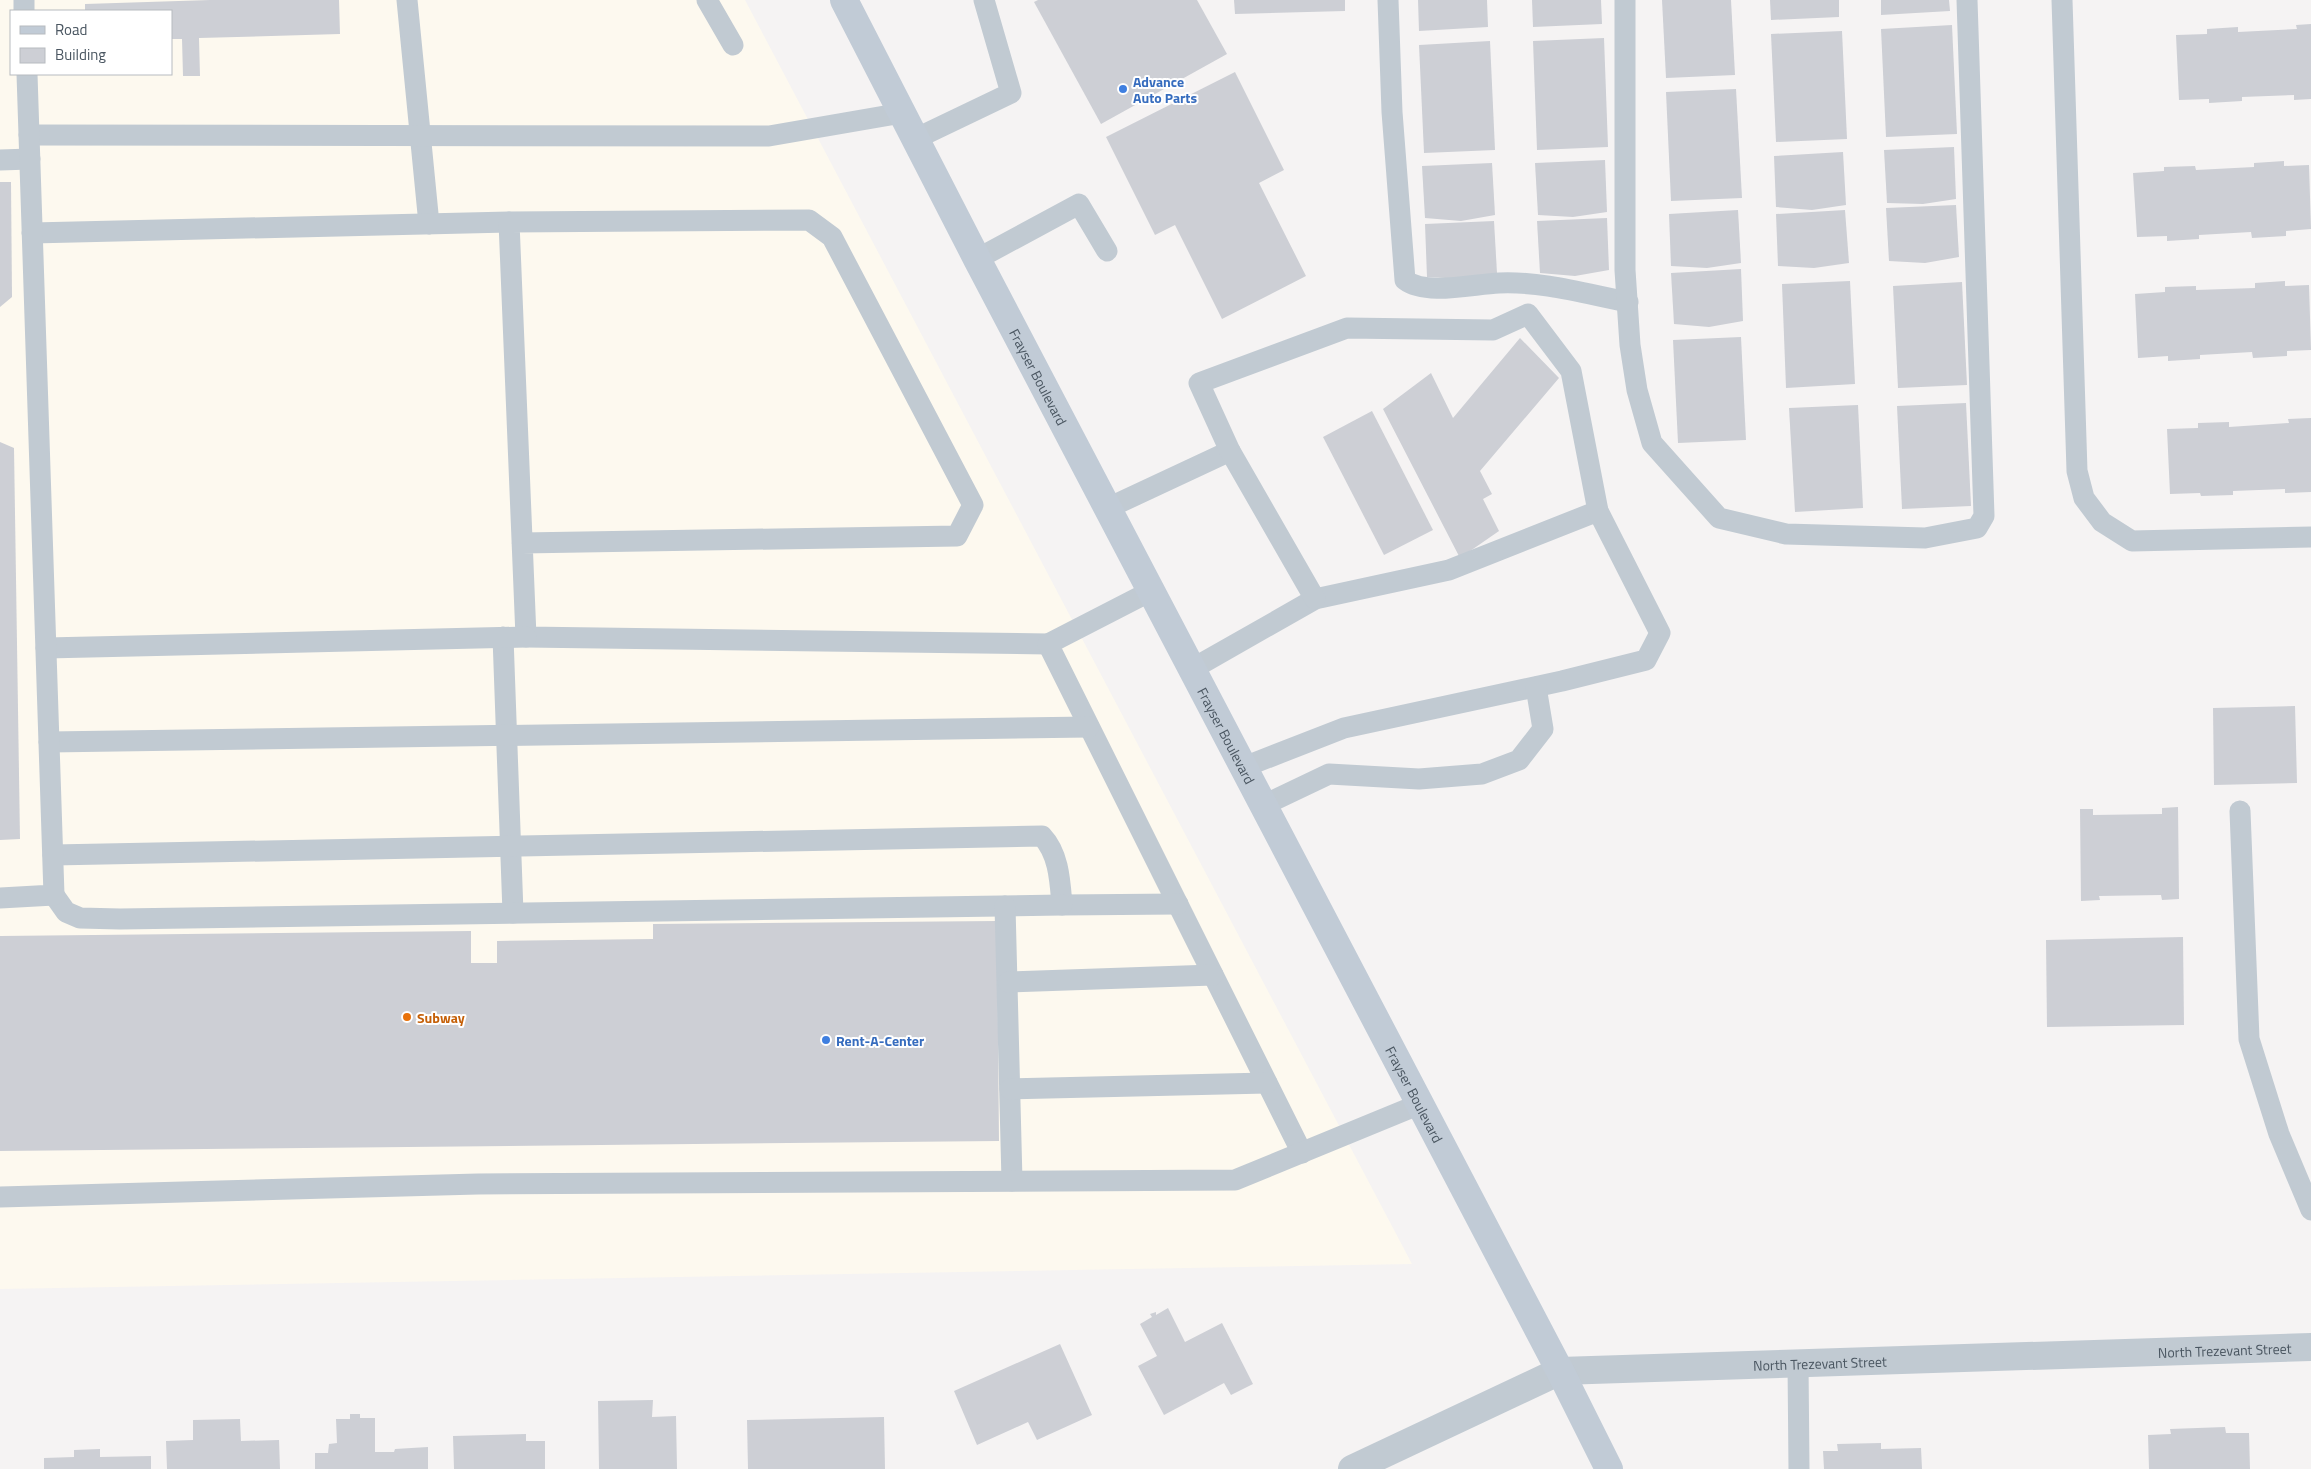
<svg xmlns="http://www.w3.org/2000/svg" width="2311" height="1469" font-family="'Titillium Web',sans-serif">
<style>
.commercial{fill:#fdf9ef;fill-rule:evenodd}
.building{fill:#cdcfd5}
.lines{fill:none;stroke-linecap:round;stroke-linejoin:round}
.service{stroke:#c1cad2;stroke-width:21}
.minor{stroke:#c1cad2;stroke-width:28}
.secondary{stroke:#c1cbd6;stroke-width:28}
.shop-dot{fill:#3f7fe0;stroke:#fff;stroke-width:2}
.food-dot{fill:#e8710a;stroke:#fff;stroke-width:2}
.labels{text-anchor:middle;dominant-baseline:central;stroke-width:4;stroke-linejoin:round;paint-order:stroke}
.shop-label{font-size:14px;font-weight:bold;fill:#366cbe;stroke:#fff;text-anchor:start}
.street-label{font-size:14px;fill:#4a5661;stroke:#fff}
.food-label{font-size:14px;font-weight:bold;fill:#c56008;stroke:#fff;text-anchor:start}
</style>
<rect width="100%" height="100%" fill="#f5f3f3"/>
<path class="commercial" d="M0 0H745L1412 1264 0 1289ZM11 11H171V74H11Z"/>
<g class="building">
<path d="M210 0H339L340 34 199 38 200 76H183L182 39H171V11H85V4Z"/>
<path d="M1038 0H1197L1227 54 1101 124 1034 2Z"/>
<path d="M1234 0H1345V11L1235 14Z"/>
<path d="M1418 0H1487L1488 27 1419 31Z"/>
<path d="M1532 0H1601L1602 24 1533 27Z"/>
<path d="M1662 0H1731L1735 75 1666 78Z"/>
<path d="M1770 0H1839V17L1771 20Z"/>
<path d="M1881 0H1949L1950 11 1881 15Z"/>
<path d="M2311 24V99L2294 100V95L2242 97V101L2209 103V99L2179 100 2176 35 2207 34V29L2238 27V32L2297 29 2296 25Z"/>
<path d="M1952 25 1957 134 1886 137 1881 29Z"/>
<path d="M1842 31 1847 139 1776 142 1771 34Z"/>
<path d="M1604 38 1608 147 1537 150 1533 41Z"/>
<path d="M1490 41 1495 150 1424 153 1419 45Z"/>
<path d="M1235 72 1284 170 1259 183 1306 276 1222 319 1175 225 1155 235 1106 137Z"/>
<path d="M1736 89 1742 198 1671 201 1666 92Z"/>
<path d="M1954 147 1956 199 1923 204 1887 203 1884 150Z"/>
<path d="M1843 152 1846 205 1812 210 1776 207 1774 156Z"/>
<path d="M1605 160 1607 212 1573 217 1538 215 1535 163Z"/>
<path d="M2284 161V166L2309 165 2311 229 2286 231V236L2252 238 2251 232 2199 235V239L2167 241V236L2137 237 2133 173 2164 171V167L2195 166 2196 170 2254 167V163Z"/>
<path d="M1492 163 1495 215 1461 221 1425 218 1422 166Z"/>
<path d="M0 182H11L12 297 0 307Z"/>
<path d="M1956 205 1959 257 1925 263 1889 261 1886 208Z"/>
<path d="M1738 210 1741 263 1707 268 1671 266 1669 214Z"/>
<path d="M1845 210 1849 263 1814 268 1778 266 1776 214Z"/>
<path d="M1607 218 1609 270 1575 276 1540 273 1537 221Z"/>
<path d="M1494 221 1497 273 1463 279 1427 277 1425 224Z"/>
<path d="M1741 269 1743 321 1709 327 1674 324 1671 273Z"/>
<path d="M1850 281 1855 384 1786 388 1782 284Z"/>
<path d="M2285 281V286L2309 285 2311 350 2287 351V356L2253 358 2252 352 2200 355V359L2168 361V356L2138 358 2135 294 2165 292V287L2196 286V290L2255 288V283Z"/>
<path d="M1962 282 1967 385 1898 388 1893 286Z"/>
<path d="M1741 337 1746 440 1678 443 1673 340Z"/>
<path d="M1520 338 1559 378 1480 471 1492 494 1483 499 1499 531 1460 558 1383 409 1431 373 1453 418Z"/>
<path d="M1966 403 1971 506 1902 509 1897 406Z"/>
<path d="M1858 405 1863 508 1795 512 1789 408Z"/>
<path d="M1372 411 1433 530 1384 555 1323 437Z"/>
<path d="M2311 418V492L2285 493V489L2233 491V495L2201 496 2200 493 2170 494 2167 429 2198 428V423L2229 422V427L2289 423 2288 419Z"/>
<path d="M0 442 14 448 20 839 0 840Z"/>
<path d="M2295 706 2297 783 2214 785 2213 708Z"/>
<path d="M2178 807 2179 899 2162 900 2161 895 2099 896 2100 900 2081 901 2080 809H2093V815L2162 814V808Z"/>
<path d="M997 921 999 1141 0 1151V936L471 931V963H497V941L653 939V924Z"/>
<path d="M2183 937 2184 1025 2047 1027 2046 940Z"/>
<path d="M1168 1308 1185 1342 1222 1323 1253 1384 1231 1395 1224 1383 1164 1415 1138 1366 1157 1356 1140 1324 1152 1317 1150 1314 1156 1312V1315Z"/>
<path d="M1060 1344 1092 1415 1037 1440 1028 1422 977 1445 954 1391Z"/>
<path d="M653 1400 652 1417 676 1416 677 1469H599L598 1401Z"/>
<path d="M350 1414H360V1418H375V1452H394L395 1449 428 1447V1469H315V1453H328L329 1444 337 1443 336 1419H350Z"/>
<path d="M884 1417 885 1469H748L747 1420Z"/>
<path d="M240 1419 241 1441 279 1440 280 1469H167L166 1441 193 1440V1420Z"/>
<path d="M2225 1427 2226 1433H2249L2250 1469H2149L2148 1435 2171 1434 2170 1429Z"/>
<path d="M526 1434V1441H545V1469H454L453 1436Z"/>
<path d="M1881 1443V1449L1921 1448 1922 1469H1824L1823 1451H1838L1837 1444Z"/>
<path d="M100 1449V1457L151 1456V1469H44V1458L74 1457V1450Z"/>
</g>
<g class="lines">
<g class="service">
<path d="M24 0V11"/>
<path d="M407 0 429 224"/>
<path d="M707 0 733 45"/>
<path d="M1388 0 1392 112 1405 280C1426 296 1473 284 1499 283 1542 281 1586 294 1628 302"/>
<path d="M1625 0V270L1630 345 1637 390 1652 443 1719 518 1786 534 1925 538 1977 528 1984 516 1967 0"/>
<path d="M2062 0 2077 471 2084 498 2102 522 2132 541 2311 537"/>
<path d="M29 135 769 136 902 113"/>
<path d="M915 139 1011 93 984 0"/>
<path d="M0 160 30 159"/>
<path d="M32 233 509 222"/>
<path d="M977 259 1079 204 1107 251"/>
<path d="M1108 508 1230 451"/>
<path d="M522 543 957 536 973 505 832 237 809 220 509 222C515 360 520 499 526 637L1048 644"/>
<path d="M1151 591 1048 644 1302 1153"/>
<path d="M503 637 513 913"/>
<path d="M46 648 526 637"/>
<path d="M1192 669 1315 599 1449 570 1598 511"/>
<path d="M49 742 1089 727"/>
<path d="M1244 767 1344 728 1562 681 1646 660 1660 633 1598 511 1571 371 1528 314 1493 330 1347 328 1199 383 1230 451 1315 599"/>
<path d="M1264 805 1329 774 1419 779 1482 774 1519 760 1543 729 1536 687"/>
<path d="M2240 811 2249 1039 2279 1134 2311 1210"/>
<path d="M53 855 1042 836C1059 854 1060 881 1062 905L1178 904"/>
<path d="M54 895 66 912 80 918 120 919 1062 905"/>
<path d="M0 898 54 895 27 74"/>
<path d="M1005 906 1012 1181"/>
<path d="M1008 982 1213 975"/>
<path d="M1010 1089 1267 1083"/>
<path d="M0 1197 478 1184 1235 1180 1420 1104"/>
<path d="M1798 1363 1799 1469"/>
</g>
<path class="minor" id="s1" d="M1352 1469 1560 1371 2311 1347"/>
<path class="secondary" id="s2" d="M844 0 977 259 1560 1371 1609 1469"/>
</g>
<g class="shop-dot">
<circle cx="1123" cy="89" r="5"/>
<circle cx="826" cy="1040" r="5"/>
</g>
<circle class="food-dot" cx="407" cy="1017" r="5"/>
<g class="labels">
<g class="shop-label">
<text x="1133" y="81">Advance<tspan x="1133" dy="16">Auto Parts</tspan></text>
<text x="836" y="1040">Rent-A-Center</text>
</g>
<g class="street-label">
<text stroke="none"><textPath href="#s2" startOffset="424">Frayser Boulevard</textPath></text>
<text stroke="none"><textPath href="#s2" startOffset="829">Frayser Boulevard</textPath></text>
<text stroke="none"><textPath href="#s2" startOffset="1234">Frayser Boulevard</textPath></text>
<text stroke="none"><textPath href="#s1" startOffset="895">North Trezevant Street</textPath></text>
<text stroke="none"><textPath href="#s1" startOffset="490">North Trezevant Street</textPath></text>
</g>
<g class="food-label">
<text x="417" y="1017">Subway</text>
</g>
</g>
<rect x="10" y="10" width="162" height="65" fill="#ffffff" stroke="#b7bbc0"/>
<rect x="20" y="26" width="25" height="8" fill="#c1cbd6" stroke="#b7bbc0"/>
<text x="55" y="35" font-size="15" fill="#4a5661">Road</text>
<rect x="20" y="48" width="25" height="15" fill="#cdcfd5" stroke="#b7bbc0"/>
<text x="55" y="60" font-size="15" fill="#4a5661">Building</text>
</svg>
